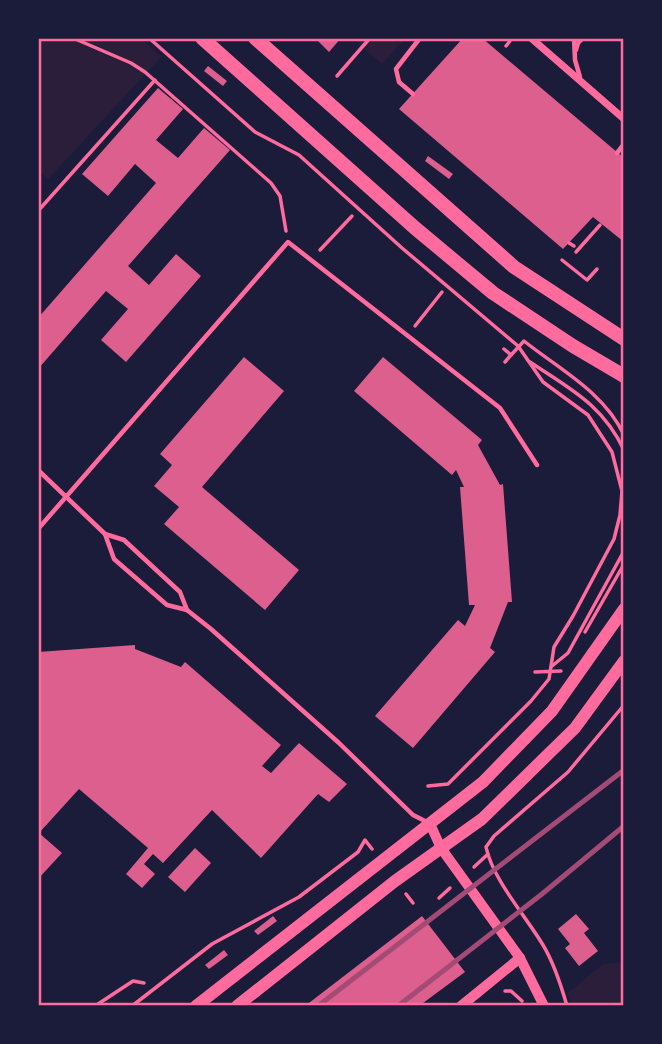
<svg xmlns="http://www.w3.org/2000/svg" width="662" height="1044" font-family="'Nunito Sans',sans-serif">
<style>
.green{fill:#2a1e3b}
.building{fill:#dd5f8e}
.lines{fill:none;stroke-linecap:round;stroke-linejoin:round}
.path{stroke:#ff6b9d;stroke-width:3.5}
.service{stroke:#ff6b9d;stroke-width:4.5}
.minor{stroke:#ff6b9d;stroke-width:7}
.tertiary{stroke:#ff6b9d;stroke-width:10}
.secondary{stroke:#ff6b9d;stroke-width:12}
.primary{stroke:#ff6b9d;stroke-width:14}
.rail{stroke:#a44b75;stroke-width:5}
.neatline{fill:none;stroke:#ff6b9d;stroke-width:2.5}
</style>
<rect width="100%" height="100%" fill="#1b1b3a"/>
<g class="green">
<path d="M39 39H142L161 57 48 179 39 171Z"/>
<path d="M353 39H405L382 64Z"/>
<path d="M623 962V1005H571L568 993 603 964Z"/>
</g>
<g class="building">
<path d="M315 38H341L329 52Z"/>
<path d="M463 38H482L624 158V242L593 217 563 249 399 109Z"/>
<path d="M208 66 227 81 223 86 204 71Z"/>
<path d="M158 88 183 109 156 140 178 158 204 128 230 150 128 266 149 285 176 254 201 276 126 362 101 340 128 309 106 291 38 369V318L156 183 135 164 108 196 82 174Z"/>
<path d="M428 156 453 174 449 179 425 161Z"/>
<path d="M244 357 284 391 202 487 299 570 265 610 164 524 179 507 154 486 172 465 160 454Z"/>
<path d="M383 357 482 440 478 445 500 485 503 484 512 602H508L490 648 495 652 413 748 375 716 458 620 465 626 475 605H469L460 487H464L456 470 452 475 354 391Z"/>
<path d="M135 645V649L181 667 185 662 281 745 262 766 271 773 299 743 347 784 329 802 318 794 261 858 212 810 163 863 153 854 144 864 155 874 142 888 126 874 148 848 79 789 39 833 62 853 38 879V652Z"/>
<path d="M195 848 211 863 185 892 168 877Z"/>
<path d="M576 914 589 929 584 933 598 951 579 966 565 948 570 944 558 929Z"/>
<path d="M273 916 277 921 258 935 254 931Z"/>
<path d="M422 916 465 972 419 1006H305Z"/>
<path d="M224 950 228 955 209 969 205 965Z"/>
</g>
<g class="lines">
<g class="path">
<path d="M73 38 131 63 145 72 271 183 280 196 286 231"/>
<path d="M149 38 255 132 299 155 402 248 518 346 543 382 588 415 612 452 622 491 620 515 614 539 573 616 554 647 549 679 531 701 448 784 428 786"/>
<path d="M506 46 510 41"/>
<path d="M337 76 370 38"/>
<path d="M38 211 155 80"/>
<path d="M569 243 574 246"/>
<path d="M320 250 352 216"/>
<path d="M576 252 600 225"/>
<path d="M562 260 587 280 597 269"/>
<path d="M415 326 442 292"/>
<path d="M504 349 511 355 524 341C559 369 604 392 624 435"/>
<path d="M505 362 511 355"/>
<path d="M530 362C570 389 602 404 624 450"/>
<path d="M585 632 624 564"/>
<path d="M552 666 568 653 624 551"/>
<path d="M535 672 561 671"/>
<path d="M474 867 488 854"/>
<path d="M406 894 413 903"/>
<path d="M439 898 450 888"/>
<path d="M505 991H511L522 1001"/>
<path d="M95 1006 133 981 144 983"/>
<path d="M132 1006 212 944 299 897 358 852 365 840 372 849"/>
<path d="M155 1006 156 1005"/>
<path d="M567 1006C561 985 554 963 543 945 525 915 493 880 486 847L494 836 568 772 624 705"/>
</g>
<g class="service">
<path d="M574 38 575 60 580 77"/>
<path d="M576 50 578 43 583 38"/>
<path d="M413 94 399 82 396 69 420 38"/>
<path d="M617 153 624 144"/>
<path d="M38 470 105 534 124 540 139 554 180 592 187 610"/>
<path d="M38 529 288 242 500 408 537 465"/>
<path d="M105 534 114 559 167 605 187 610 211 629 339 743 413 815 429 823"/>
</g>
<path class="minor" d="M531 38 624 119"/>
<g class="tertiary">
<path d="M430 824 441 848 520 958 544 1006"/>
<path d="M461 1006 520 958"/>
</g>
<g class="secondary">
<path d="M196 1006 483 782 552 711 624 609"/>
<path d="M237 1006 395 881 482 819 575 728 624 661"/>
</g>
<g class="primary">
<path d="M202 38 415 228 493 293 573 346 624 376"/>
<path d="M255 38 514 267 624 339"/>
</g>
<g class="rail">
<path d="M318 1006 624 770"/>
<path d="M398 1006 542 894 624 826"/>
</g>
</g>
<rect width="662" height="1044" fill="none" stroke="#1b1b3a" stroke-width="80"/>
<rect x="40" y="40" width="582" height="964" class="neatline"/>
</svg>
